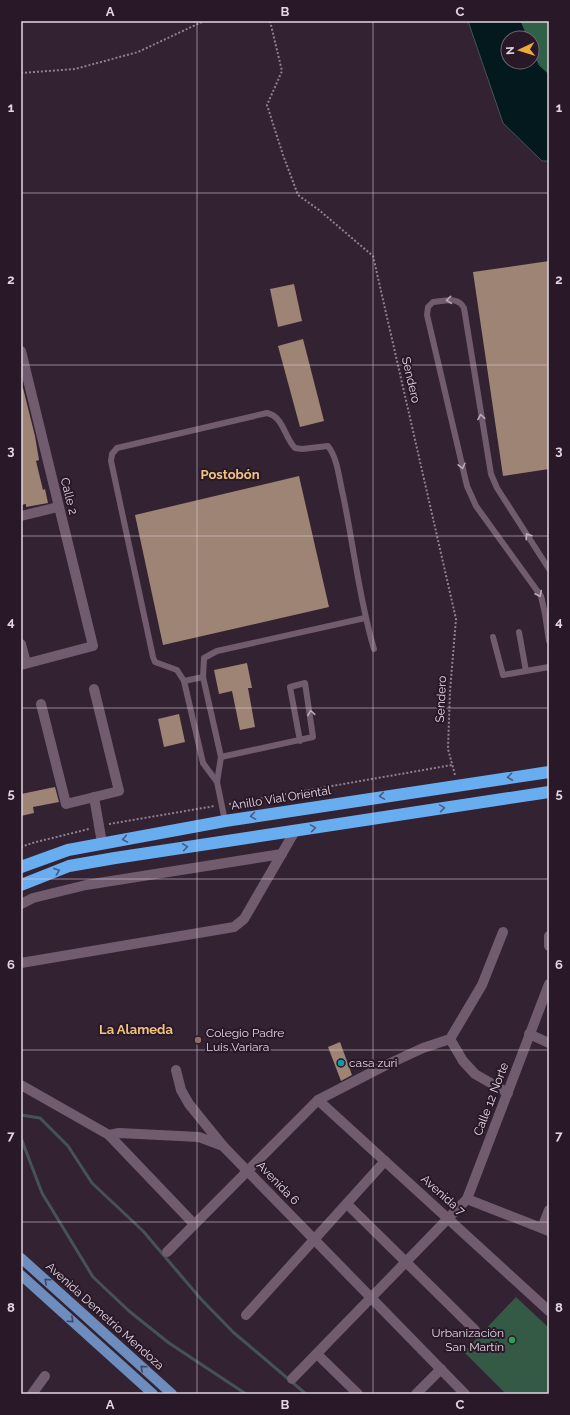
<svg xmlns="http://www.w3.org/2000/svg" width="570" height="1415" font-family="Raleway,sans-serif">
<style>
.green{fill:#345a46}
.forest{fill:#2e6147}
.water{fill:#04191d;stroke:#465258}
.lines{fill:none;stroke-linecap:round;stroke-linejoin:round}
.stream{stroke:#465258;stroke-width:3}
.building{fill:#9d8474}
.path{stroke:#8f818e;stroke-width:2;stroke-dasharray:2 2;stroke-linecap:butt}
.lane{stroke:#715c6f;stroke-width:6}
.street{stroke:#715c6f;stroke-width:10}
.primary{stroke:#6c8dbd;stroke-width:10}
.highway{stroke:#69adf1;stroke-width:12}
.oneway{stroke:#baabb8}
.oneway2{stroke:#465b82}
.oneway3{stroke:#444764}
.grid{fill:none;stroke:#e1d6e0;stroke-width:1;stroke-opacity:0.55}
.education-dot{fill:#8d6e63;stroke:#291828;stroke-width:1.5}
.culture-dot{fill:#0f9aa8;stroke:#291828;stroke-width:1.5}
.leisure-dot{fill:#2e9e5b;stroke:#291828;stroke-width:1.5}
.labels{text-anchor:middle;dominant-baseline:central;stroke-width:4;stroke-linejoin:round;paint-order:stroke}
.street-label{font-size:12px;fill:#e1d6e0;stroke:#291828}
.poi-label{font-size:12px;fill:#e1d6e0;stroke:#291828;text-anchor:start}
.neighbourhood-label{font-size:13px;font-weight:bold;fill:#f0c37f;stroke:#291828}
.neatline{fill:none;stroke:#e1d6e0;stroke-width:1.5}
.grid-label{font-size:13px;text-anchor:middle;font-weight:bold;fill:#e1d6e0}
</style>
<rect width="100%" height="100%" fill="#332232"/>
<path class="green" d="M516 1297 549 1328V1394H506L464 1352Z"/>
<path class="forest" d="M521 21H549V74C537 64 532 54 532 38H528Z"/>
<path class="water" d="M468 21H521L528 38H508V62H532V48L539 65 549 74V161H542L503 123Z"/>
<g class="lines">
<g class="stream">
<path d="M21 1115 40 1118 68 1146 92 1183 143 1231 200 1298 233 1332 306 1394"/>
<path d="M21 1138 42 1193 93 1277 129 1311 169 1343 246 1394"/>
</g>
</g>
<g class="building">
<path d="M549 261V469L503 476 473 272Z"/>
<path d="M294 284 302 321 278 327 270 289Z"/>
<path d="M303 339 324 421 300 427 278 346Z"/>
<path d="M21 388H23L35 436 39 460 36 461 43 490 45 489 48 503 26 507V504L21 505Z"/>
<path d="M299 476 329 607 163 645 135 515Z"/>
<path d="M247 663 252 688H248L255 727 240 730 232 691 219 694 214 670Z"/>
<path d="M179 714 185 742 164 747 158 719Z"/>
<path d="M55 787 59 802 33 807 34 813 21 816V794Z"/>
<path d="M340 1042 352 1075 341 1081 328 1047Z"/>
</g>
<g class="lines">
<g class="path">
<path d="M270 21 282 71 267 105 283 155 298 195 319 210 373 256 456 619 450 691 448 749 455 775"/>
<path d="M21 73 75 69 138 52 204 21"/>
<path d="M229 804 452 765"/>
<path d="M109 824 215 806"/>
<path d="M21 847 32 843 89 829"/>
</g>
<g class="lane">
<path d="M549 569 497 488 491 474 464 308C458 296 444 301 433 302L428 307 427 315 467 486 476 506 541 596 545 614 549 641"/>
<path d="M519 632 526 671"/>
<path d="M493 637 503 675 549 667"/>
<path d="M184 681 203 677"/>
<path d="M221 757 313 737 305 683 290 687 300 741"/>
<path d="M217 782 203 763 184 681 177 670 155 662 153 657 111 461 112 454 117 448 267 413C284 417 284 437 295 448L302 449 328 446C338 459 339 479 343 495 354 547 359 599 374 649"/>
<path d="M225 821 217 782 221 757 203 677 204 658 217 651 365 618"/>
</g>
<g class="street">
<path d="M21 351 93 646 21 665"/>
<path d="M21 516 58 507"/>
<path d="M21 644 26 663"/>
<path d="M41 704 66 804 119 791 94 689"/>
<path d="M94 797 102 843"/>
<path d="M21 904 33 898 86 885 282 854"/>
<path d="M549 936V946"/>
<path d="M21 963 234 927 244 919 295 831"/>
<path d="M529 1034 549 1043"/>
<path d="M450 1039 463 1061 475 1074 508 1093"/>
<path d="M176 1070 181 1090 189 1104 223 1146 465 1394"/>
<path d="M21 1085 109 1135 194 1224"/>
<path d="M318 1100 549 1311"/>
<path d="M109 1135 119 1133 199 1137 223 1146"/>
<path d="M467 1199 549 1231"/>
<path d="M347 1204 475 1330"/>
<path d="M542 1228 549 1210"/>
<path d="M167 1252 318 1100 384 1066 423 1048 450 1039 482 985 503 932"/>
<path d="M246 1315 385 1161"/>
<path d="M317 1354 358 1394"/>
<path d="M292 1379 467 1199 549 984"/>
<path d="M32 1394 45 1376"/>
<path d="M416 1394 441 1369"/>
</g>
<g class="primary">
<path d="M21 1258 172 1394"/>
<path d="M21 1275 153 1394"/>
</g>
<g class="highway">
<path d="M21 867 68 850 225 821 549 772"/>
<path d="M21 885 69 866 115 858 549 792"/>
</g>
</g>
<defs><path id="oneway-chevron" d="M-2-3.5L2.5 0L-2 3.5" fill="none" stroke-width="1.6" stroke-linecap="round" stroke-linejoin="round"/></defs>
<g class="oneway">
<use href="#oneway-chevron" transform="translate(449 300) rotate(175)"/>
<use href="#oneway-chevron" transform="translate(481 417) rotate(-99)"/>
<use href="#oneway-chevron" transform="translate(462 466) rotate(77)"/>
<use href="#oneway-chevron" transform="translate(528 536) rotate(-123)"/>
<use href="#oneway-chevron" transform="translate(539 594) rotate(63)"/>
<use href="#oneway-chevron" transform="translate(311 713) rotate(-99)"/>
</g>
<g class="oneway2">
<use href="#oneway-chevron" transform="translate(510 777) rotate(172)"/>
<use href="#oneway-chevron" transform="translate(382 796) rotate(171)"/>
<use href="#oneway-chevron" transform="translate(442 808) rotate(-9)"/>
<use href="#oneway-chevron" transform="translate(253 816) rotate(171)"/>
<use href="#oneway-chevron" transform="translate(313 828) rotate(-9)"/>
<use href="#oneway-chevron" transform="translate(125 839) rotate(170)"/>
<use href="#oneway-chevron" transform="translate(185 847) rotate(-8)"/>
<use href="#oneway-chevron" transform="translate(57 871) rotate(-20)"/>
</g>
<g class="oneway3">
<use href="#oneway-chevron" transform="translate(47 1281) rotate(-138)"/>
<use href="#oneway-chevron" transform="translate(71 1320) rotate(42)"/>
<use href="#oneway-chevron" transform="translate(143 1368) rotate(-138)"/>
</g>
<path class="grid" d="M197 21V1394M373 21V1394M21 193H549M21 365H549M21 536H549M21 708H549M21 879H549M21 1050H549M21 1222H549"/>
<circle class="education-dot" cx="198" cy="1040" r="4"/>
<circle class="culture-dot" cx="341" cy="1063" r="4"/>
<circle class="leisure-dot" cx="512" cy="1340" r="4"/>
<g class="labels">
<g class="street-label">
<text transform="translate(411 380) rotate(77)">Sendero</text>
<text transform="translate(69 496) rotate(76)">Calle 2</text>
<text transform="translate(441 699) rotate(-87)">Sendero</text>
<text transform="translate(281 798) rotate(-9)">Anillo Vial Oriental</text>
<text transform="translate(491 1099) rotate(-69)">Calle 12 Norte</text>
<text transform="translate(278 1183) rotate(46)">Avenida 6</text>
<text transform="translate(443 1195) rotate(42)">Avenida 7</text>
<text transform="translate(105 1316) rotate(42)">Avenida Demetrio Mendoza</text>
</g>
<g class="poi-label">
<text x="206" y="1033">Colegio Padre<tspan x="206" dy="14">Luis Variara</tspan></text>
<text x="349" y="1063">casa zuri</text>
<text x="504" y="1333" text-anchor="end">Urbanización<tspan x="504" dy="14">San Martín</tspan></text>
</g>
<g class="neighbourhood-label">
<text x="230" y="474">Postobón</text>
<text x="136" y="1029">La Alameda</text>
</g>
</g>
<rect width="570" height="1415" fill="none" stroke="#291828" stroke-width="44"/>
<g transform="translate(520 50) rotate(266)"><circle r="19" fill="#291828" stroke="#736472"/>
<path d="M0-3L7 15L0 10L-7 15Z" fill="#ebaa39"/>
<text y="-6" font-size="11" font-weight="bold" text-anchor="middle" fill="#e1d6e0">N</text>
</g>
<rect x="22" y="22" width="526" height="1371" class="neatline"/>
<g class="grid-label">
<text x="110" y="16">A</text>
<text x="285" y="16">B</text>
<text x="460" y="16">C</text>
<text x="11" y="112">1</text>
<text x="559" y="112">1</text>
<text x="11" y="284">2</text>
<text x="559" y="284">2</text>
<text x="11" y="455">3</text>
<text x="559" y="455">3</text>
<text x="11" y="626">4</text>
<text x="559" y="626">4</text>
<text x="11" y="798">5</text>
<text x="559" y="798">5</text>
<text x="11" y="969">6</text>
<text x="559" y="969">6</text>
<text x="11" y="1140">7</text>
<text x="559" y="1140">7</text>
<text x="11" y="1312">8</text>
<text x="559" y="1312">8</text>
<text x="110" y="1409">A</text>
<text x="285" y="1409">B</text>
<text x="460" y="1409">C</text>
</g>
</svg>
